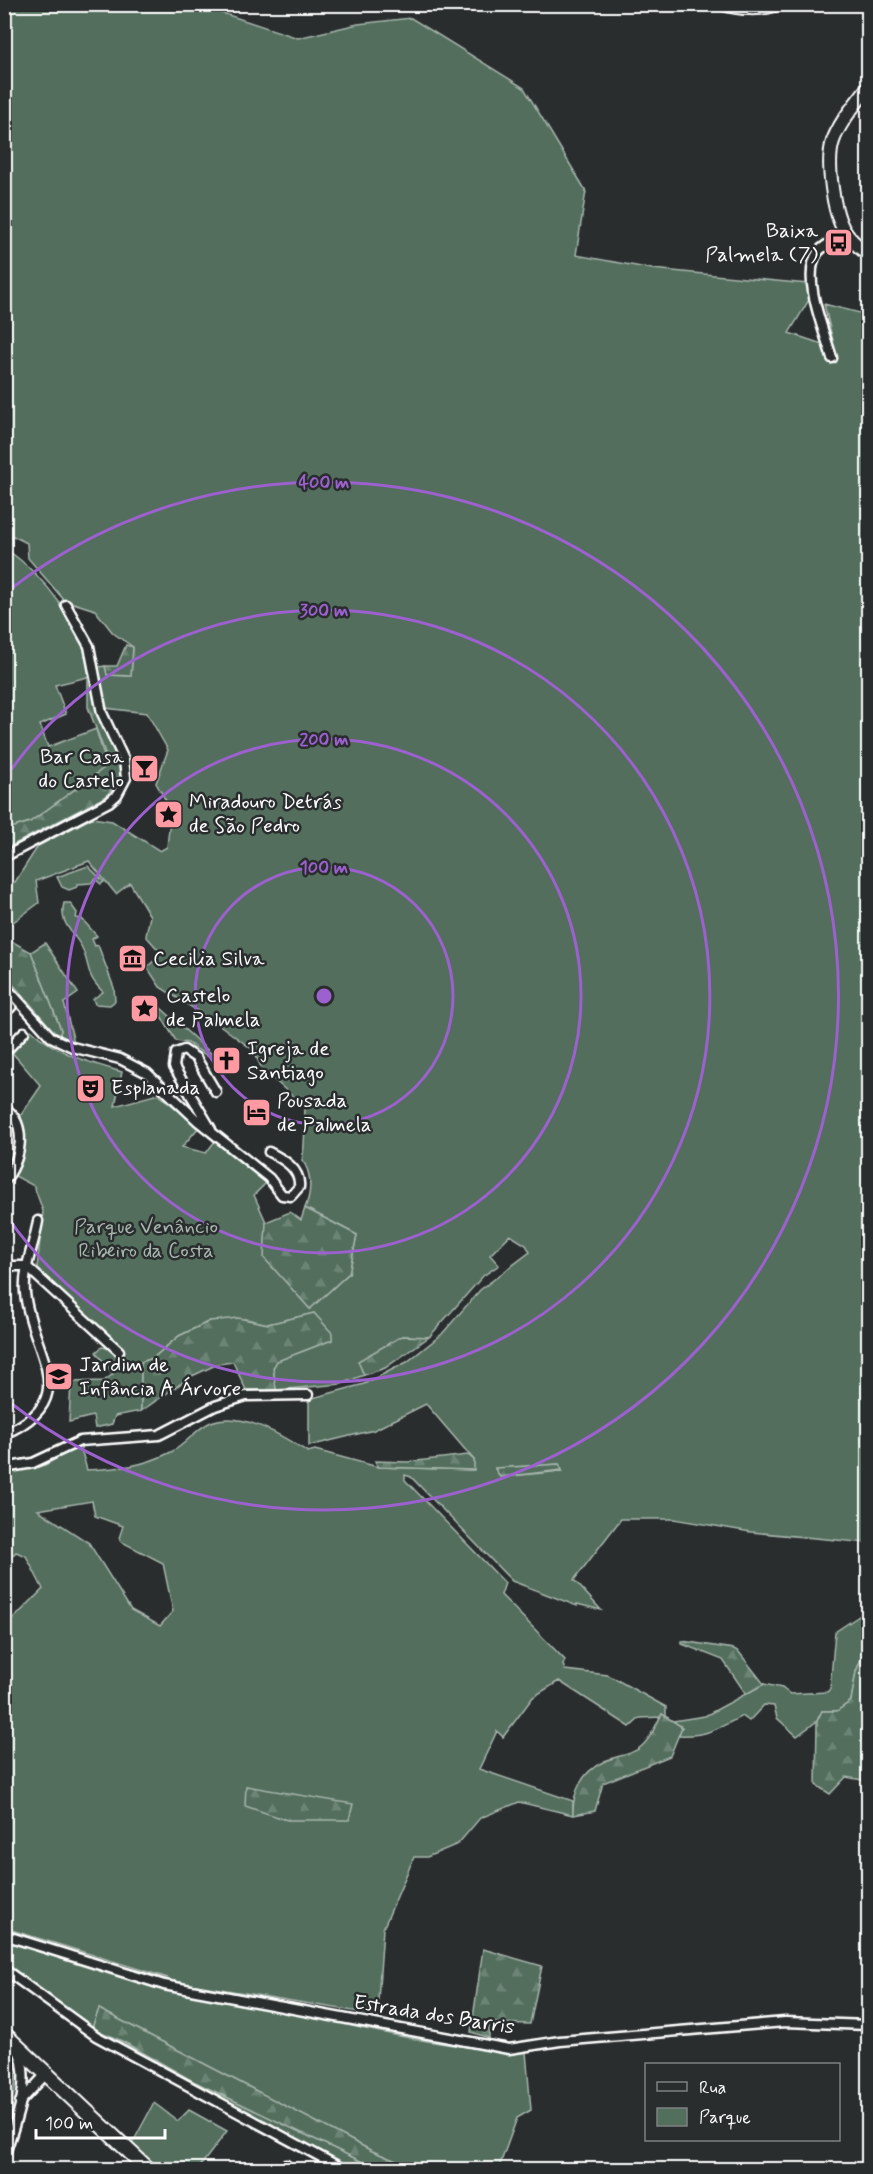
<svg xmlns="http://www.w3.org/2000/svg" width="873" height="2174" font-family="Mynerve,sans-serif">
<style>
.built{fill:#3d3d38}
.green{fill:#526e5d;stroke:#a8b6ae;stroke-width:1.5;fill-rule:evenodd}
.forest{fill:url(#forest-firs);stroke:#a8b6ae;stroke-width:1.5}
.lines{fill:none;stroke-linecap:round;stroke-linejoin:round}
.street-casing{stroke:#fff;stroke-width:13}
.secondary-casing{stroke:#fff;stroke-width:16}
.primary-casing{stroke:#fff;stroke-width:18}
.street{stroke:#2a2d2e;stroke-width:8}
.secondary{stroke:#2a2d2e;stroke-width:12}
.primary{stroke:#2a2d2e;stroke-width:14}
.ring{fill:none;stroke:#9c61cf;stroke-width:3}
.labels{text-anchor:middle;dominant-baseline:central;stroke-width:5;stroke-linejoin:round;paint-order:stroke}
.poi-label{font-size:21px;fill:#fff;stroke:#2a2d2e;text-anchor:start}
.park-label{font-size:21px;fill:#a8b6ae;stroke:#2a2d2e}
.street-label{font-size:21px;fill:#fff;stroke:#2a2d2e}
.centre{fill:#9c61cf;stroke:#2a2d2e;stroke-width:3}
.ring-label{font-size:18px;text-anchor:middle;font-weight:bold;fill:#9c61cf;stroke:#2a2d2e;stroke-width:5;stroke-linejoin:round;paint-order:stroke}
</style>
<defs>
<pattern id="forest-firs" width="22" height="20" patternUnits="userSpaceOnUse" patternTransform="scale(1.5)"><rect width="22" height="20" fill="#526e5d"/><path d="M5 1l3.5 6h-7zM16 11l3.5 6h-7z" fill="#6c8475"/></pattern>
</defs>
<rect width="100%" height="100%" fill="#2a2d2e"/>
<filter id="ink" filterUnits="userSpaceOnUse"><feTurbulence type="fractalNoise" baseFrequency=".0167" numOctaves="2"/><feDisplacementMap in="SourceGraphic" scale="12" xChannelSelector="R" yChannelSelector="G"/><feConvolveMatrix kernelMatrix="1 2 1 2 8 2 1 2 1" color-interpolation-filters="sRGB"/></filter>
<g filter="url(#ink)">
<path class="built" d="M64 1362 68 1389 52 1391 49 1365Z"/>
<g class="green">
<path d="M5 5H198L298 38 358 24 411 18 524 88 586 191 576 255 652 269 818 285 789 333 822 344 833 341 824 304 868 315V1543L751 1532 674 1519H621L574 1580 601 1610 577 1604V1606L512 1581 411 1477 405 1475V1480L505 1583 501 1595 565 1660 563 1665 565 1670 608 1675 666 1707V1717L662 1714 661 1717 640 1718 630 1727 559 1681 533 1697 503 1737 497 1731 479 1769 573 1801V1815L519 1802 480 1818 458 1844 427 1857H414L383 1929 377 2015 190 1984C300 2013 412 2047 526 2052L531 2110 517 2118 498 2170 415 2169 372 2151 99 2009 92 2028 124 2042 191 2080 369 2165V2169H354L92 2028 5 1963V1937L168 1978 5 1928V1623L8 1624 43 1589 26 1556 16 1552 5 1563V1474L45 1465 80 1445 87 1470C119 1468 142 1467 171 1452 186 1445 196 1428 211 1422 242 1410 284 1437 308 1452L315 1450 378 1467 473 1470 474 1460 426 1404 374 1430 309 1446V1399L364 1384 407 1362 442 1334 480 1290 530 1252 526 1245 510 1235 490 1255 499 1265 483 1276 429 1337 402 1336 359 1361 364 1375 341 1384 276 1390 273 1368 277 1361 332 1340 314 1313 268 1324 246 1319 210 1321 179 1336 153 1358 141 1362V1411L115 1416 112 1424 95 1428 93 1416 69 1422 71 1382 104 1381 113 1374 96 1352 102 1347 117 1350 90 1326 37 1268 43 1211 34 1186 13 1175 22 1153 21 1115 41 1086 10 1050 31 1030C57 1054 88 1062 122 1072L115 1106 158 1094 199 1127 182 1147 206 1153 215 1141 266 1183 254 1195 266 1222 265 1258 310 1309 349 1273 357 1235 305 1208C311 1194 313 1174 302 1160 306 1142 304 1126 305 1107L262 1069 253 1050 221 1026 160 987 147 967 162 954 146 936 150 916 130 883 116 894 89 861 36 881 39 903 5 928V884L15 882 38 846 92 818 112 821 160 851 167 847 171 810 156 783 168 750 147 713 105 708 98 667 105 666 108 675 131 676 133 647 113 633 95 610 64 600 28 558 27 543 13 536 5 544ZM559 1464 562 1471 500 1477 495 1469ZM92 1501 95 1516 123 1526 119 1538 122 1542 163 1563 173 1611 160 1626 131 1610 89 1543 38 1510Z"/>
<path d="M5 548C47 578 82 625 92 676L55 685 66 714 40 725 48 747 96 729 107 766 30 822 5 830Z"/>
<path d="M88 866 104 882 101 884 95 879 91 883 77 884V887L69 890 62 887 57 877Z"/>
<path d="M64 903H70L77 913 76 918 82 919 97 936 92 939 95 946 98 945 114 988 115 1001 110 1005 95 1004 93 999 103 992C86 975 91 971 83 950 76 933 58 925 64 903Z"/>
<path d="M45 943 78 993 64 1003 74 1042 59 1037 61 1030 31 952Z"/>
<path d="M161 1008 213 1055 210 1058 188 1043 176 1041 161 1016Z"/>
<path d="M862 1614 868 1617V1641L856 1672 851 1701 837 1711H822L817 1721 797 1736 777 1718 774 1706 764 1705 749 1721 742 1716C720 1728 704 1737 679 1735L681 1727 673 1721 705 1716 764 1684 782 1688 790 1694 827 1692 830 1689 835 1632Z"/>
<path d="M4 2049C26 2070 12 2098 6 2124Z"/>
<path d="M154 2103 178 2121 189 2110 227 2131 198 2169H158L132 2144Z"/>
</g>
<g class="forest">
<path d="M126 645 133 647 131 676 107 675 105 666H117Z"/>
<path d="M88 676H92L96 707 123 770 117 785 103 798 5 849V830L30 822 107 766 104 750 88 707Z"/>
<path d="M4 937 31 952 61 1030 59 1037 5 975Z"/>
<path d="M305 1208 357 1235 349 1273 310 1309 264 1258 266 1222 290 1212 301 1220Z"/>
<path d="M314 1313 332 1333V1340L277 1361 273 1368 276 1390H246L233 1362 218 1364 192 1376 141 1411V1362L153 1358 179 1336 210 1321 238 1318 268 1324Z"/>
<path d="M402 1336 429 1337 385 1368 364 1375 358 1361Z"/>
<path d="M468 1455 474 1460V1470L378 1467 375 1461 408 1462Z"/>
<path d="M559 1464 562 1470 500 1477 495 1468Z"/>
<path d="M682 1641 734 1649 739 1652 764 1684 746 1694 723 1660 682 1644Z"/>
<path d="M868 1641V1781L846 1777 830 1794 816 1785 817 1721 822 1711H837L851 1701 856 1672Z"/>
<path d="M662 1714 682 1727 670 1756 603 1783 595 1811 573 1815C572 1793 582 1772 603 1762 614 1756 628 1756 638 1749 650 1741 655 1726 662 1714Z"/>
<path d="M246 1786 353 1804 349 1820H287L245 1806Z"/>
<path d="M483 1949 542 1966 530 2024 489 2023V2038L471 2032Z"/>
<path d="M99 2009 372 2151 415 2169H369V2165L191 2080 124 2042 92 2028Z"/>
</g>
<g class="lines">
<defs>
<g id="street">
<path d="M832 358C825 332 800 277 818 252 825 244 837 239 846 234"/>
<path d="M4 857 109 802 117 795 126 778 124 760 102 713 89 646 66 605"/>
<path d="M4 985 51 1037 72 1047 120 1059 147 1073 199 1122 269 1178 282 1195 291 1196 299 1187C301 1169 283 1159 269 1152"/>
<path d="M4 1013 11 1007"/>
<path d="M4 1053 24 1032"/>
<path d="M4 1108C29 1122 21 1163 4 1181"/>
<path d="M211 1129 174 1067 176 1053 184 1050 196 1058 216 1092"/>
<path d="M4 1266H26"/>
<path d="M26 1266 119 1351"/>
<path d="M4 1434C85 1399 31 1353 25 1293 23 1267 34 1246 38 1221"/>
<path d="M4 1468 33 1463 80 1441 159 1435 215 1406 246 1396 308 1395"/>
<path d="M4 1935 164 1985 509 2049 560 2041 785 2022 868 2025"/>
<path d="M4 1969 96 2036 345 2170"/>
<path d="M20 2102 47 2073"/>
<path d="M4 2157C14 2125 32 2085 19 2052"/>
<path d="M282 2170 286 2165"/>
</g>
<g id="secondary">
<path d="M724 4C740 9 761 10 778 4"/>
<path d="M868 87C856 104 840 121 833 141 826 162 833 213 845 232 851 241 860 248 868 254"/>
</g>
<path id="primary" d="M4 2034 149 2170"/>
</defs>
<use href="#street" class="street-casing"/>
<use href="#secondary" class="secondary-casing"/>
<use href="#primary" class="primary-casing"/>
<use href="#street" class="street"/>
<use href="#secondary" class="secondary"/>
<use href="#primary" class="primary"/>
</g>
</g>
<g class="ring">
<circle cx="324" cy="996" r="129"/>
<circle cx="324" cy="996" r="257"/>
<path d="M6 777A386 386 0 1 1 6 1215"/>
<path d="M8 591A514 514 0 1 1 8 1401"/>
</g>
<defs>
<symbol id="bus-square" viewBox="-11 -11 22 22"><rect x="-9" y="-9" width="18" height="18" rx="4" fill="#ff9aa2" stroke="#2a2d2e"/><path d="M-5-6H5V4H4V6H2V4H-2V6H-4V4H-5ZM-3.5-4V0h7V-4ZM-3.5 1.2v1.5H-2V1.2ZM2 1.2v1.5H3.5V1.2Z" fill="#111"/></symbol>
<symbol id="bar-square" viewBox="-11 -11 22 22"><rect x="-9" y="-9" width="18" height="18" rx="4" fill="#ff9aa2" stroke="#2a2d2e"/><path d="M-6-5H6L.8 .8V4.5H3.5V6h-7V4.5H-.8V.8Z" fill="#111"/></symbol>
<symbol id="sight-square" viewBox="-11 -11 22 22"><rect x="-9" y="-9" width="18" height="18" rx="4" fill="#ff9aa2" stroke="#2a2d2e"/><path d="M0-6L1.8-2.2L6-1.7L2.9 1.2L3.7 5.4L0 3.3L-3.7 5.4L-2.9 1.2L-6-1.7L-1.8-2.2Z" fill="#111"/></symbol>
<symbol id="museum-square" viewBox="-11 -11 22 22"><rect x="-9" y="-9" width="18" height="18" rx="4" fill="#ff9aa2" stroke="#2a2d2e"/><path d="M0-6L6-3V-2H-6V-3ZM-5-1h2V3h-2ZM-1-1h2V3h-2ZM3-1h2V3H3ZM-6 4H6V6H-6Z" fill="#111"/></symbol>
<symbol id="church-square" viewBox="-11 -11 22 22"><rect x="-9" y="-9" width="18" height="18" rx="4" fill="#ff9aa2" stroke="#2a2d2e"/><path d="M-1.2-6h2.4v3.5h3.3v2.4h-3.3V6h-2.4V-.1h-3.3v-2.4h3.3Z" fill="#111"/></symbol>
<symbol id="theatre-square" viewBox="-11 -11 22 22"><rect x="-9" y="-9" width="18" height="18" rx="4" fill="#ff9aa2" stroke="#2a2d2e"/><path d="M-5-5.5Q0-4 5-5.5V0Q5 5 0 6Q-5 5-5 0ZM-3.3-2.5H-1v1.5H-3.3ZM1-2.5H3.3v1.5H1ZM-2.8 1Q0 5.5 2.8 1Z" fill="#111"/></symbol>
<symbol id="hotel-square" viewBox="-11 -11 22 22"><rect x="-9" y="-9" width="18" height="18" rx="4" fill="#ff9aa2" stroke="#2a2d2e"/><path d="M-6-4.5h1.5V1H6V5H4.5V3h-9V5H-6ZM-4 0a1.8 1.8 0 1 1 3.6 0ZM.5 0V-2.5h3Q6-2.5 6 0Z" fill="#111"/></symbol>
<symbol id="school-square" viewBox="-11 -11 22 22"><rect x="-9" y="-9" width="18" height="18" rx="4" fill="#ff9aa2" stroke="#2a2d2e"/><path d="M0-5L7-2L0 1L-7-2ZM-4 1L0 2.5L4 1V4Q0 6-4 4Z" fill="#111"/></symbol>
</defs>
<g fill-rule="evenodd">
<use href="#bus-square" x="822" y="226" width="33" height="33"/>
<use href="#bar-square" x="128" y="752" width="33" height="33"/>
<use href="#sight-square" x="152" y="798" width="33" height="33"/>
<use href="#museum-square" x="116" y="942" width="33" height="33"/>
<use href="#sight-square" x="128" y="992" width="33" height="33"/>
<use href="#church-square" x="210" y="1044" width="33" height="33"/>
<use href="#theatre-square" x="74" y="1072" width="33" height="33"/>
<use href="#hotel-square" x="240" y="1096" width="33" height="33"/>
<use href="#school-square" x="42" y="1360" width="33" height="33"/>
</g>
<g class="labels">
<g class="poi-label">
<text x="818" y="231" text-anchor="end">Baixa<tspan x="818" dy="24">Palmela (7)</tspan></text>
<text x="124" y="757" text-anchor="end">Bar Casa<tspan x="124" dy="24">do Castelo</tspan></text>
<text x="189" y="802">Miradouro Detrás<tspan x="189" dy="24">de São Pedro</tspan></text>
<text x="153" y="959">Cecilia Silva</text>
<text x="166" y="996">Castelo<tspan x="166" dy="24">de Palmela</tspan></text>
<text x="247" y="1049">Igreja de<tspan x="247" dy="24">Santiago</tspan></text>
<text x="111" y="1088">Esplanada</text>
<text x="277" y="1101">Pousada<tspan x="277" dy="24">de Palmela</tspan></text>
<text x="79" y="1365">Jardim de<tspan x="79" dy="24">Infância A Árvore</tspan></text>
</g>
<g class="park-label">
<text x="146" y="1227">Parque Venâncio<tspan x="146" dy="24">Ribeiro da Costa</tspan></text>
</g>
<g class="street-label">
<text transform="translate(434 2015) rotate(9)">Estrada dos Barris</text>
</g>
</g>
<circle cx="324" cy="996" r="9" class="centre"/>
<g class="ring-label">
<text x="324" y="488">400 m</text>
<text x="324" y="616">300 m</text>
<text x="324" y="745">200 m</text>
<text x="324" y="873">100 m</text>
</g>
<rect width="873" height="2174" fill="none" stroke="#2a2d2e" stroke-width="24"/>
<rect x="12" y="12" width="849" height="2150" fill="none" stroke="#fff" stroke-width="2" filter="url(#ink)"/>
<rect x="645" y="2063" width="195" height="78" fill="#2a2d2e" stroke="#7f8182" stroke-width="1.5"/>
<rect x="657" y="2082" width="30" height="9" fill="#2a2d2e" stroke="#7f8182" stroke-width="1.5"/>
<text x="699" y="2093" font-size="18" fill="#ffffff">Rua</text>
<rect x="657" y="2108" width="30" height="18" fill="#526e5d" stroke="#7f8182" stroke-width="1.5"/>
<text x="699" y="2123" font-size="18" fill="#ffffff">Parque</text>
<path d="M36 2129v9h129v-9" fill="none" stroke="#ffffff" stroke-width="3"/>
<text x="45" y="2129" font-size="18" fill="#ffffff" stroke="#2a2d2e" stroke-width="4.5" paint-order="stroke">100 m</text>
</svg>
